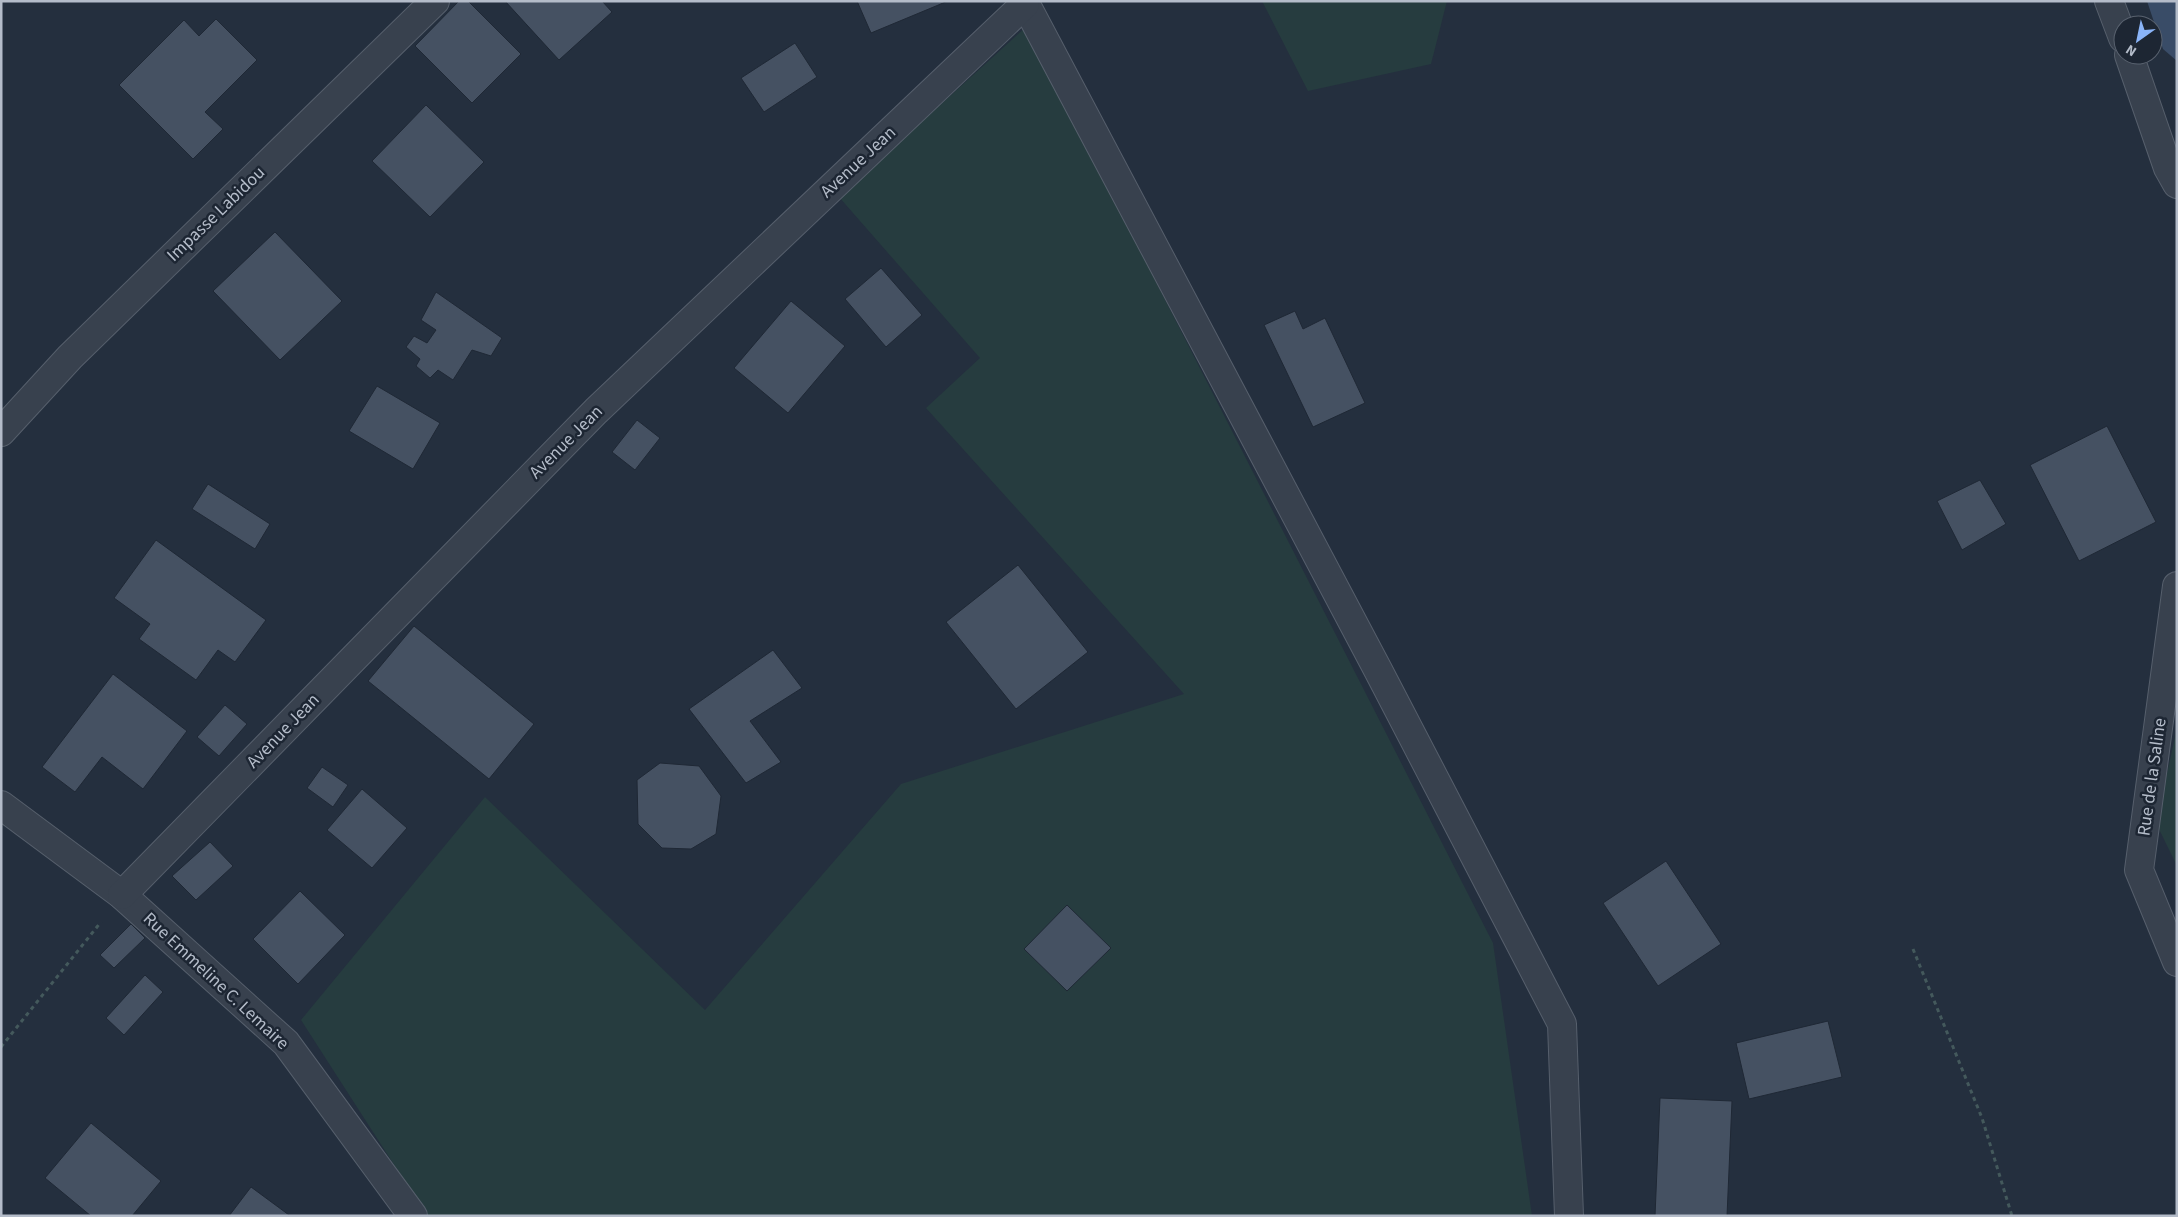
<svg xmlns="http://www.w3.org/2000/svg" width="2178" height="1217" font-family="'Source Sans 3',sans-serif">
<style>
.green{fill:#263c3f}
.water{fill:#394c67}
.building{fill:#455162;stroke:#1f2835}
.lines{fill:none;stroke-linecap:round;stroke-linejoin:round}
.street-casing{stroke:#565f6c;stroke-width:30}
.path{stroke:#44595c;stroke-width:3;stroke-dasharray:4 4;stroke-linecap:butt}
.street{stroke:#38414e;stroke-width:28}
.labels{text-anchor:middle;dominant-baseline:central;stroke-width:5;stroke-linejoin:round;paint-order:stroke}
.street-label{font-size:18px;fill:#b4bcc9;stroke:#1d2633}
</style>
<rect width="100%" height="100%" fill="#242f3e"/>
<g class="green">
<path d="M1262 1H1447L1431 64 1308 91Z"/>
<path d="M1026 27 1493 943 1532 1216H427L301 1020 485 797 705 1010 901 784 1184 694 926 408 980 358 839 197Z"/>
<path d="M2177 728V866L2156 823Z"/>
</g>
<path class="water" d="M2147 1H2177V61L2163 49Z"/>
<g class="building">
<path d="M459 1H468L521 54 472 103 415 46Z"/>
<path d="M505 1H602L612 12 559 60Z"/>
<path d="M857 1H948L871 33Z"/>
<path d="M216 19 257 60 205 112 223 129 193 159 119 85 184 20 199 36Z"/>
<path d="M795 43 817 77 764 112 741 78Z"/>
<path d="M426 105 484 162 430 217 372 161Z"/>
<path d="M275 232 342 301 280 360 213 291Z"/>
<path d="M881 268 922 315 886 347 845 299Z"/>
<path d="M436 292 502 338 491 356 472 350 453 380 438 370 430 378 416 366 420 359 406 347 414 336 427 343 436 330 421 320Z"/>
<path d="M791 301 845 346 788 413 734 368Z"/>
<path d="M1295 311 1303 329 1325 318 1365 403 1313 427 1264 325Z"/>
<path d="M377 386 440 423 413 469 349 431Z"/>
<path d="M637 420 660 438 635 470 612 452Z"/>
<path d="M2107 426 2156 522 2079 561 2030 465Z"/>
<path d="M1980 480 2006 524 1962 550 1937 501Z"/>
<path d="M208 484 270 524 255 549 192 509Z"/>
<path d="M156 540 266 620 235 662 218 650 196 680 139 639 150 624 114 598Z"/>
<path d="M1018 565 1088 652 1016 709 946 622Z"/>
<path d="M414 626 534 724 489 779 368 681Z"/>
<path d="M773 650 802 688 750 721 781 762 746 783 689 709Z"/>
<path d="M113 674 187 731 143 789 102 757 75 792 42 767Z"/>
<path d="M225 705 247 724 219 756 197 737Z"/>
<path d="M660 763 699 766 721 796 716 834 691 849 662 848 638 824 637 780Z"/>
<path d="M322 767 348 785 333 807 307 788Z"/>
<path d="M362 789 407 828 372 868 327 830Z"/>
<path d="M210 842 233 866 196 900 172 876Z"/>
<path d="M1666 861 1721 944 1658 986 1603 903Z"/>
<path d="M300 891 345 935 298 984 253 939Z"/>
<path d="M1067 905 1111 948 1067 991 1024 949Z"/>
<path d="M131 924 145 938 114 968 100 955Z"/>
<path d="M145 975 163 992 124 1035 106 1018Z"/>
<path d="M1828 1021 1842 1077 1749 1099 1736 1043Z"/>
<path d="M1660 1098 1732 1101 1727 1216H1655Z"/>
<path d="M91 1123 161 1181 132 1216H91L45 1178Z"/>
<path d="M251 1187 289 1215 290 1216H229Z"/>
</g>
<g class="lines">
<defs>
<g id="street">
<path d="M1024 1 1378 670 1562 1024 1569 1216"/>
<path d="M2109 1 2123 38"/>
<path d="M2129 55 2168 168 2177 184"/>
<path d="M1 432 70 357 435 1"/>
<path d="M2177 586 2139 870 2177 962"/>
<path d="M1 805 122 895 286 1043 413 1216"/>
<path d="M122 895 596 411 1025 4"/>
</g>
</defs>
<use href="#street" class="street-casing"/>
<g class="path">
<path d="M1913 949 1982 1118 2012 1216"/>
<path d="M1 1047 101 922"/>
</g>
<use href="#street" class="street"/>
</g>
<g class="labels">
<g class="street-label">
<text transform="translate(858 162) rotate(-43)">Avenue Jean</text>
<text transform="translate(216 214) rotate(-44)">Impasse Labidou</text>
<text transform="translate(566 442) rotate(-45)">Avenue Jean</text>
<text transform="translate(283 731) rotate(-46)">Avenue Jean</text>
<text transform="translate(2152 777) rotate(-82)">Rue de la Saline</text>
<text transform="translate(216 981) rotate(43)">Rue Emmeline C. Lemaire</text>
</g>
</g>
<rect width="2178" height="1217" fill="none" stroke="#b4bcc9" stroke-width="5"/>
<g transform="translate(2138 40) rotate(213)"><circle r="24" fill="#1d2633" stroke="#59626f"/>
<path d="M0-4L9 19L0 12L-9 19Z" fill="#8ab4f8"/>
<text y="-8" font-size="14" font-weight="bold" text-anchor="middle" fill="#b4bcc9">N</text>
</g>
</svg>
